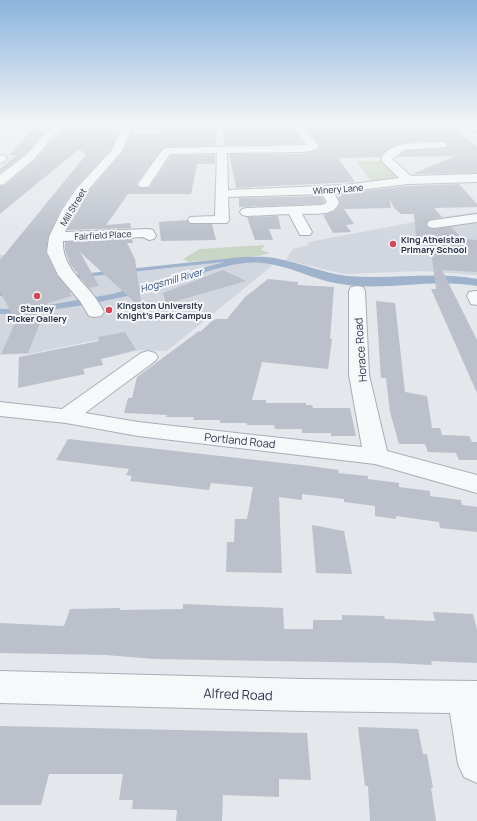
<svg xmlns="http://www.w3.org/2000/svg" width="477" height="821" font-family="Manrope,sans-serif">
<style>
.built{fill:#d2d6de}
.green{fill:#c9d6c5}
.water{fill:#9fb4cc}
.building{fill:#bbc0ca}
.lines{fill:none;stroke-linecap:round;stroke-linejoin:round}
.minor-casing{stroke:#a9aeb7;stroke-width:2}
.minor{fill:#f7f8fa;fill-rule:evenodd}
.poi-dot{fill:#d1495b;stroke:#f4f6f9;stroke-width:1.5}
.labels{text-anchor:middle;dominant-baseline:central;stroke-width:4;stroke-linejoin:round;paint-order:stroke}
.far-street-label{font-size:9px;fill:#2b3445;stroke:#f4f6f9}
.far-poi-label{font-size:9px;font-weight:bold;fill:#2b3445;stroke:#f4f6f9;text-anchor:start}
.far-water-label{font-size:10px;font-style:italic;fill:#34527a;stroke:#f4f6f9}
.street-label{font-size:11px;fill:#2b3445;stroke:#f4f6f9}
.near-street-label{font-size:13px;fill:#2b3445;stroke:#f4f6f9}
</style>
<rect width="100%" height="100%" fill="#e4e7ec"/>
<g class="built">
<path d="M477 212V275L421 271 344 274 286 260 293 249 308 245 309 242 435 218Z"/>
<path d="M0 255 52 256 69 279 215 263 257 262 273 265 167 351 140 350 106 358 97 340 29 354 0 355Z"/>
</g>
<g class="green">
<path d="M356 161H383L400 176 395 179 372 182Z"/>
<path d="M265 245 261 250 270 253 258 256 189 262 183 259 200 249Z"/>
</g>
<path class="water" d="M242 257C254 257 267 256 279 259 301 263 323 273 347 276 390 280 434 271 477 279V286C430 277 382 293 335 283 306 277 276 259 245 263 216 266 188 279 161 287 109 302 53 312 0 314V309H26L112 294 224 262 76 278 0 296V289L61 276Z"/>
<g class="building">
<path d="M349 122H444L477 146V173L412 174 456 156 397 157 405 151 446 148 448 146 447 142 442 141H416L390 148 381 157 338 158 355 182 236 188 229 154H304L318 150 320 146 303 123Z"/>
<path d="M282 124H290L304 144 225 145 223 129H262L261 127 277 126Z"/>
<path d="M63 129 114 130 112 133H118L111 149 76 187 61 209 48 237 46 253 57 276 71 292 69 293 72 296 48 303 28 353 1 354 16 321 0 292V260L86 155 79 149 0 214V186L5 185 35 160Z"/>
<path d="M164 129H184V131H217L216 145 163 148 136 184 140 188H149L171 155H215V164H197L191 194H128L106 225 130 223 131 228 67 230 89 191 123 152 131 133H164Z"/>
<path d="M33 130 46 131 25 154 0 173V169L17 155H9Z"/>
<path d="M459 184 477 204V207L434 208 442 217 429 220 426 225 429 228 434 229 451 227 462 239 477 240V272L442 270 477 340V393L431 289H436L431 251H429L427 238 416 237 414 214H401L394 208 390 199 391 208 344 209 354 224 346 225 351 232 333 233 323 215 334 211 338 207 340 201 336 194 408 186Z"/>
<path d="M321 196 325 202 322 204 239 207V198Z"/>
<path d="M278 216 281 229H269L273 240H255L247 217Z"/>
<path d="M187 220 190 224H212L216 240 161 241 159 222Z"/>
<path d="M132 239 133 243H127L135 259 142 309 80 252 99 286 89 288 70 264 65 250V242Z"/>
<path d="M223 270 246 281 166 304 163 293Z"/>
<path d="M268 279 298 282V285L334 287 330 339H332L328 369 262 362 252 400H266V403H306V405H312L313 408H350L356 436H331V433H302V429H275L274 425H247V423H220V420H193L194 417H166L167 415 124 413 128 398H132L137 377 199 331 200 332 212 321 216 319H227L245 297Z"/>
<path d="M376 301 395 303 405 392 427 396 432 428H440L442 435 469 436 472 442H477V460H459L456 453 428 452 425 444H399L390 412 386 378H381Z"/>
<path d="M125 332 136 350 101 359 103 365 83 369 85 374 18 388 19 357 99 341 98 337Z"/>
<path d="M68 439 310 466 339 470 338 473 368 476V479L399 483V487L430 491V496L461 500 462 505 477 507V532L440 528 439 522 396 516V519L375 516V506L344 502V499L302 494V500L279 497 282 573 226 572 227 542H234L235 519H247L253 487 211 483 209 490 130 481 132 476 126 475 129 469 56 460Z"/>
<path d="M312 525 344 531 352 574 316 573Z"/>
<path d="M183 604 283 608 284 629H313V620H342V615L384 616 385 619 435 621 433 612 473 614 477 630V663L431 661 432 665 392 663 154 659 106 655 0 653V623L64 626 70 609 120 608V610L183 609Z"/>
<path d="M0 726 307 733 311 780 279 779V797L223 795 222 821H176L177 810 132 809 133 800H119L123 774H49L41 805H0Z"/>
<path d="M358 727 418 729 423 754H427L433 788H431L436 821H370L368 786H365Z"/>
</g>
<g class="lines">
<defs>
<g id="minor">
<path d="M0 122H282L277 125 132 128 122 151 88 190 76 210 65 232 148 229 153 230 156 236 154 239 149 240 143 237 63 241C62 266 80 278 94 296 98 301 101 307 104 312L101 316 95 317 89 316 80 301 58 275 47 252 49 237 62 210 77 188 112 150 122 128 62 126 34 159 4 184 0 185V175L26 155 52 126 0 125Z"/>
<path d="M291 122H300L319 147 318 149 304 152 227 153 228 190 344 185 399 178 381 160C386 140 425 143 442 142L446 143 447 145 446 147 404 150 392 159 411 176 477 174V182L408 184 334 193 339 202C335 217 314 213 302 214L312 232 310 235H300L289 214 247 216 242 215 240 212 242 209 247 208 323 205 327 202 322 194 228 197 229 220 227 223H190L188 220 190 217 215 216 217 153 170 154 148 187H140L138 184 163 149 167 148 307 145Z"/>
<path d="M453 122H465L477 126V132Z"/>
<path d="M0 155 6 156 7 158 4 162 0 163Z"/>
<path d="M477 214V222L434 228 429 227 427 224 429 221 434 220Z"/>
<path d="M357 286 363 287 365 291 369 375 387 451 477 475V493L375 464 138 436 66 423 0 416V402L62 409 141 353 148 351 155 353 158 357 155 361 85 413 138 422 362 447 349 375V291L351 287Z"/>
<path d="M475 291H477V305L471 304 467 296 469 292Z"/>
<path d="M0 671 304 679 477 681V783L464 777 458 764 450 713 304 711 0 703Z"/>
</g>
</defs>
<use href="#minor" class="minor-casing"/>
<use href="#minor" class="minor"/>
</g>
<linearGradient id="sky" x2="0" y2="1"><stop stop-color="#8bb4dd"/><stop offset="0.52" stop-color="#f3f4f6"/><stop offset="1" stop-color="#f3f4f6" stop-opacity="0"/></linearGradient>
<rect width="477" height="236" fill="url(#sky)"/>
<g class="poi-dot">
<circle cx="393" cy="244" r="4"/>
<circle cx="37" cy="296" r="4"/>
<circle cx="109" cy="310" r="4"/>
</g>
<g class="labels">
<g class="far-street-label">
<text transform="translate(338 189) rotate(-4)">Winery Lane</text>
<text transform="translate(73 207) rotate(-59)">Mill Street</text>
<text transform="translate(103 235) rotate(-3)">Fairfield Place</text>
</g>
<g class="far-poi-label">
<text x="401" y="239">King Athelstan<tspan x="401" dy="10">Primary School</tspan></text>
<text x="117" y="305">Kingston University<tspan x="117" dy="10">Knight's Park Campus</tspan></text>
<text x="37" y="308" text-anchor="middle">Stanley<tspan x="37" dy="10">Picker Gallery</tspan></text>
</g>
<g class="far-water-label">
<text transform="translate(171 280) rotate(-16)">Hogsmill River</text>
</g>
<g class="street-label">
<text transform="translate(360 350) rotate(-94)">Horace Road</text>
<text transform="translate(240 440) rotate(6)">Portland Road</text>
</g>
<g class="near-street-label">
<text transform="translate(238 694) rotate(2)">Alfred Road</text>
</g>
</g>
</svg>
